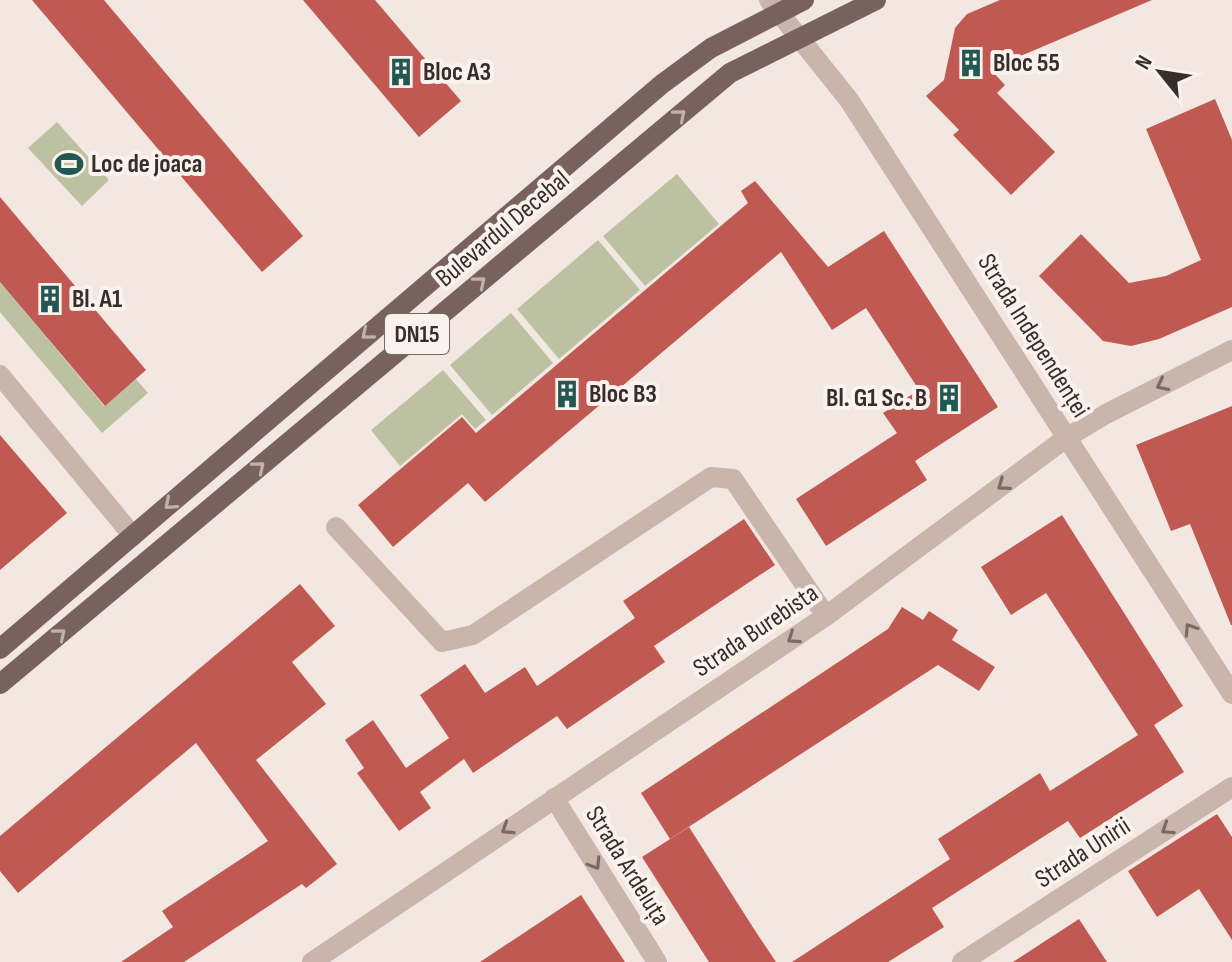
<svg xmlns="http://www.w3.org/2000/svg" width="1232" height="962" font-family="'Sofia Sans Condensed',sans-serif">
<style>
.green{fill:#bcc1a1}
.building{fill:#bf5952}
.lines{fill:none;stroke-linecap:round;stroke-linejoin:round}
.minor{stroke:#cab5ad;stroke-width:20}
.major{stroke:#79625d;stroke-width:20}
.oneway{stroke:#c0b1ac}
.oneway2{stroke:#7a6a66}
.labels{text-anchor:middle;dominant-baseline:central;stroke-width:8;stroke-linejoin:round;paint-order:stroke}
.shield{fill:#faf2ed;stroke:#736865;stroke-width:2}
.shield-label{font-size:24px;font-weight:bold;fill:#392d2b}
.poi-label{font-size:26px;font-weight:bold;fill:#392d2b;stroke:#faf2ed;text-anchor:start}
.street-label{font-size:26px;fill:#392d2b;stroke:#faf2ed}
</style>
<rect width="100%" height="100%" fill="#f2e7e1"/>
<g class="green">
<path d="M57 122 109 180 82 206 28 148Z"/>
<path d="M677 174 719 224 645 286 603 236Z"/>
<path d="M598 240 640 290 559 359 517 309Z"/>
<path d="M0 282 104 406 136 379 148 393 102 433 0 312Z"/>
<path d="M511 313 553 363 492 415 450 365Z"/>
<path d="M443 370 486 420 475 429 462 414 400 466 371 430Z"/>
</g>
<g class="building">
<path d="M32 0H104L303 236 262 272Z"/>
<path d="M303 0H375L461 101 419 137Z"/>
<path d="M1000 0H1152L990 69 1005 85 997 93 1055 152 1011 195 953 135 959 130 926 96 944 80 955 28 967 14Z"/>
<path d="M1215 99 1232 140V307L1159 339 1131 346 1103 341 1039 276 1081 234 1129 283 1166 276 1201 260 1146 129Z"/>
<path d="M755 181 828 267 884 231 998 407 915 461 927 480 826 546 796 499 897 433 883 413 919 390 866 308 832 330 781 252 485 502 468 483 393 547 358 505 462 417 476 433 748 203 741 191Z"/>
<path d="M0 197 146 370 105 406 0 282Z"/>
<path d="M1232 406V625H1231L1190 524 1171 531 1136 445Z"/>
<path d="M0 435 67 513 0 570Z"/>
<path d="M1062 515 1183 706 1154 725 1184 772 1080 838 1068 821 932 908 944 927 888 962H792L950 859 938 839 1040 773 1050 791 1138 735 1046 593 1011 615 981 567Z"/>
<path d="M744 519 775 565 654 646 665 662 567 729 557 716 473 773 464 759 420 792 431 808 399 831 357 773 364 768 345 740 373 720 406 768 449 738 420 695 465 664 485 693 525 667 537 686 635 618 623 601Z"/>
<path d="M300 584 335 626 292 662 326 704 256 760 337 864 306 888 302 884 184 962H121L173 927 162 911 268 841 196 743 18 893 0 871V836Z"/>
<path d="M902 607 923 620 929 611 958 630 952 640 995 667 979 691 938 665 670 839 641 793 888 629Z"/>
<path d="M1217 814 1232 837V940L1199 889 1157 917 1128 871Z"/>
<path d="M689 827 754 929 776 962H709L642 857Z"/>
<path d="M581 895 625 962H480Z"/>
<path d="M1079 919 1107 962H1013Z"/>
</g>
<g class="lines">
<g class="minor">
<path d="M769 0 849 100 1232 694"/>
<path d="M0 375 133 536"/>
<path d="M336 527 442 642 473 635 711 477 733 479 826 616"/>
<path d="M554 798 657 962"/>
<path d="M312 962 826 616 1066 438 1106 414 1232 350"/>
<path d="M962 962 1232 787"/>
</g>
<g class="major">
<path d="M0 649 662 84 711 48 804 0"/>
<path d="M0 684 730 73 876 0"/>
</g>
</g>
<defs><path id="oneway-chevron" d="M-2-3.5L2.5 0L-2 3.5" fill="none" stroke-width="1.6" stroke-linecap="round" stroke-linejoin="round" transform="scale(2)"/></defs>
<g class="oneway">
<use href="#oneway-chevron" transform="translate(680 115) rotate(-40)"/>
<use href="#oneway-chevron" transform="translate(480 282) rotate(-40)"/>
<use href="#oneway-chevron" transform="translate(367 334) rotate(140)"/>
<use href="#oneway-chevron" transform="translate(259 467) rotate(-40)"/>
<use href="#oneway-chevron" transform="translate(170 504) rotate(139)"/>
<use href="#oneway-chevron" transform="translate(60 634) rotate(-40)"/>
</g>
<g class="oneway2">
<use href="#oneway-chevron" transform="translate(1162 385) rotate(153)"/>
<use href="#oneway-chevron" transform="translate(1003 485) rotate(144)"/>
<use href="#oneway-chevron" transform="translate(1190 629) rotate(-123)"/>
<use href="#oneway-chevron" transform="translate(793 638) rotate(146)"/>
<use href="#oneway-chevron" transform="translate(507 829) rotate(147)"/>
<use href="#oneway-chevron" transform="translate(1167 829) rotate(147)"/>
<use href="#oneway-chevron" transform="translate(595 864) rotate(58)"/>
</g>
<defs>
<symbol id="building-bare" viewBox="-9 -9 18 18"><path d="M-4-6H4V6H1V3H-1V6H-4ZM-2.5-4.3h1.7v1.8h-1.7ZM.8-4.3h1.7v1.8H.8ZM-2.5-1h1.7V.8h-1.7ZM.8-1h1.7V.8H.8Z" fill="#235852" stroke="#faf2ed" stroke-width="2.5" paint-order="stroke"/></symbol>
<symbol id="stadium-bare" viewBox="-9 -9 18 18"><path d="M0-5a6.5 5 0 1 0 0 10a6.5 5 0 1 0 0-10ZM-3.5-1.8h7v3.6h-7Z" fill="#235852" stroke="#faf2ed" stroke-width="2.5" paint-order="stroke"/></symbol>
</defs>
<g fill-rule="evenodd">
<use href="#building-bare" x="951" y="43" width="40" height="40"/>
<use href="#building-bare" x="381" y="52" width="40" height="40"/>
<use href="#stadium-bare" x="49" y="144" width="40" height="40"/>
<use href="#building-bare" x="30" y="279" width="40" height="40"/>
<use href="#building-bare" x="547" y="374" width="40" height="40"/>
<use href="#building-bare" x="929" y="378" width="40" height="40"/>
</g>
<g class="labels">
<rect class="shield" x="385" y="314" width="64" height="40" rx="6"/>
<g class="shield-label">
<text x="417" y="334">DN15</text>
</g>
<g class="poi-label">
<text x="993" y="63">Bloc 55</text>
<text x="423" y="72">Bloc A3</text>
<text x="91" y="164">Loc de joaca</text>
<text x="72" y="299">Bl. A1</text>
<text x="589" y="394">Bloc B3</text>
<text x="927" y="398" text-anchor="end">Bl. G1 Sc. B</text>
</g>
<g class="street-label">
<text transform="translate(503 229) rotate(-40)">Bulevardul Decebal</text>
<text transform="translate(1033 336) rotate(58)">Strada Independenței</text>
<text transform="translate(756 631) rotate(-34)">Strada Burebista</text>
<text transform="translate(1083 853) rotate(-33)">Strada Unirii</text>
<text transform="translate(627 866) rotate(58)">Strada Ardeluța</text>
</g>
</g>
<g transform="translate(1160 72) rotate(300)" stroke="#faf2ed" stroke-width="6" paint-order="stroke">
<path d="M0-6L14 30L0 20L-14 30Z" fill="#392d2b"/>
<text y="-12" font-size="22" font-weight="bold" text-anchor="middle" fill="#392d2b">N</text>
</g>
</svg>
